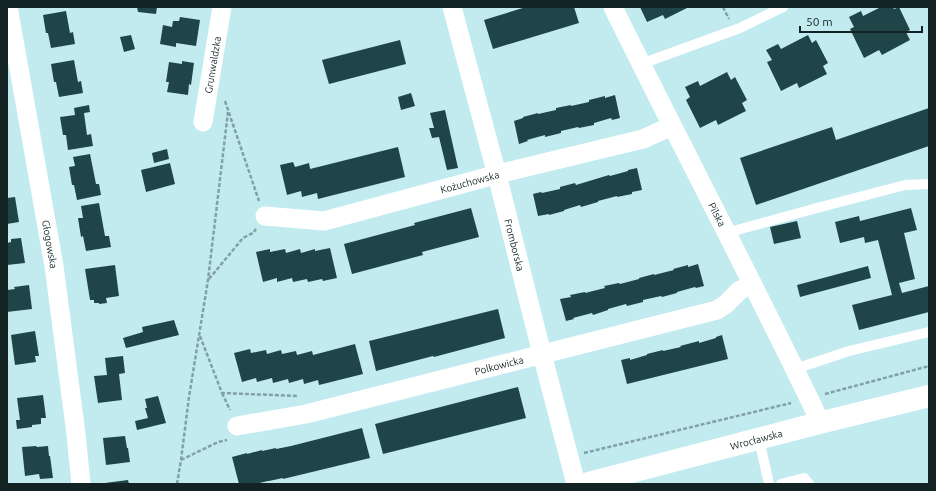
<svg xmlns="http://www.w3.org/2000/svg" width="936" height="491" font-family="Ubuntu,sans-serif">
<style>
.building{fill:#1f4549}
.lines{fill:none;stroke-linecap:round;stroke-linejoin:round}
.path{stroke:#81a1a4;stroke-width:2.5;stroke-dasharray:4 2;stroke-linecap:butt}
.service{stroke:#fff;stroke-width:10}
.minor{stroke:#fff;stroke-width:19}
.tertiary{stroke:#fff;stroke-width:22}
.labels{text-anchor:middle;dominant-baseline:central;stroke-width:4;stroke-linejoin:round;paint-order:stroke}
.street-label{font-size:10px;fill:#132324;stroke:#c2ebf0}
</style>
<rect width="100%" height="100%" fill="#c2ebf0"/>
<g class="building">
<path d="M137 7H157L156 14 138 12Z"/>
<path d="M526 7H574L579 23 493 49 484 20Z"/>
<path d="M640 7H689L665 19 663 15 647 22Z"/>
<path d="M881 7H893L894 9 899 7 910 30 906 32 910 40 882 55 879 50 864 58 850 29 854 27 849 17 861 11 863 16Z"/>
<path d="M66 11 70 33 73 32 75 44 51 48 48 33H46L43 15Z"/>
<path d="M180 17 200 20 196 46 176 43V47L160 44 163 25 172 27 173 21H179Z"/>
<path d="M131 35 135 49 124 52 120 37Z"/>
<path d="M808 35 812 43 816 40 828 63 823 66 827 74 799 88 797 83 781 91 767 62 772 60 766 50 778 44 781 49Z"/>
<path d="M400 40 406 64 329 84 322 60Z"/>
<path d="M74 60 78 82 81 81 83 93 59 97 56 82H54L51 64Z"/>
<path d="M182 61 194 63 191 85 189 84 188 95 167 92 169 82H166L169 62 182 64Z"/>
<path d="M727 72 731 80 735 77 747 100 742 103 746 111 718 125 716 120 700 128 686 100 690 97 685 87 698 81 700 86Z"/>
<path d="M411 93 415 106 401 110 398 97Z"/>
<path d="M615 95 620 118 612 120 611 118 594 123V125L579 128 578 127 561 131V133L545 137V135L527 140 528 141 519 144 514 121 523 118V117L538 113V114L556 110V108L571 105V106L589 102V100L605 96V98Z"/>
<path d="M89 105 90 112 84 113 87 135 91 134 93 146 68 150 66 135H63L60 117 75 115 74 108Z"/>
<path d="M929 108V146L756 205 740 158 832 127 836 140Z"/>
<path d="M445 110 458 168 447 170 439 137 432 138 429 128H434L430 113Z"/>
<path d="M398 147 405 177 318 199 317 193 302 197 301 191 287 195 280 165 293 162 295 167 309 163 310 169Z"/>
<path d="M167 149 169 159 154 163 152 153Z"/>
<path d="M90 154 96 184H99L101 195 77 200 74 185H72L69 167 75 166 73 157Z"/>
<path d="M170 163 175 184 146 192 141 170Z"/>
<path d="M637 168 642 190 632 192V194L617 197V196L598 201V202L581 207 580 205 564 210V211L549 215V214L538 216 533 194 541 192 542 193 560 189V187L575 183 576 185 609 175 610 176 628 171V170Z"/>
<path d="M15 197 19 222 7 224V198Z"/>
<path d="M99 203 105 236H109L111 247 86 251 83 236 81 237 78 218H83L81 206Z"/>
<path d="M471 208 479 237 422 252 423 255 352 274 344 244 415 225 414 223Z"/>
<path d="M911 208 917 230 904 233 915 279 899 283 902 293 929 286V312L859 330 852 305 892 295 878 240 865 243 864 237 840 243 835 222 859 216 860 221Z"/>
<path d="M797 221 801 238 774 244 770 227Z"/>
<path d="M21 238 25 263 7 265V243L11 242V239Z"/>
<path d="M330 248 337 278 323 281 322 279 308 282 307 279 293 282 292 278 277 282V278L263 282 256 252 270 249V252L285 249 286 253 300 249 301 253 315 249V251Z"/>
<path d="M698 264 704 286 696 288 695 287 677 292V293L662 297 661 296 643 300V302L627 306 626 304 608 309V310L593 315 592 313 573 318 574 319 566 321 560 299 571 297 570 295 585 292V293L605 288 604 286 619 283 620 284 639 279V278L654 274V275L674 270 673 269 688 265V267Z"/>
<path d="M115 265 119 296 106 298 107 303 99 304V303H94V300H90L85 269Z"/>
<path d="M868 266 871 278 800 297 797 285Z"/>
<path d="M29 285 32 309 7 312V290L15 289 14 287Z"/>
<path d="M498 309 505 338 434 357 433 356 376 371 369 341Z"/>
<path d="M174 320 179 335 126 348 123 338 143 332 142 327Z"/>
<path d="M35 331 39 356H35L36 362 15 365 11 335Z"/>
<path d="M722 335 728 359 627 384 621 360 630 358V360L647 355V354L663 350V351L681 347 680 346 699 341V343L716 338V337Z"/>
<path d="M355 344 363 374 319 385 318 380 304 384 303 379 289 383 288 379 273 383 272 378 257 382 256 378 242 382 234 353 250 349 251 353 266 350 267 354 281 350 282 354 296 351 297 355 312 351 313 355Z"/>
<path d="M123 356 125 373 119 374 122 400 98 403 94 376 107 375 105 358Z"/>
<path d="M518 387 526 418 383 454 375 424Z"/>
<path d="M43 395 46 418H41V424L32 425V427L17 429 16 420H20L17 398Z"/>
<path d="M158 396 166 423 137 430 135 421 148 418 145 408H147L145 399Z"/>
<path d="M362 428 370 458 283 479V478L269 481H268L255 484H239L232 457 247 453V454L262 450V451L276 448V449L291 446Z"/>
<path d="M125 436 127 448H128L130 462 106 465 103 438Z"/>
<path d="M36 446 37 447 48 446 49 456H50L53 478 40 479 39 474 25 476 22 447Z"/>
<path d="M128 480 129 484H106L105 483Z"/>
</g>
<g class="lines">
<g class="path">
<path d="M723 7 729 19"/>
<path d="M225 101 259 201"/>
<path d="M209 279 243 238 253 233 256 229"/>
<path d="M200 336 222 393 298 396"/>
<path d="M222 393 230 410"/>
<path d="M825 394 929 366"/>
<path d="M584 453 791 403"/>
<path d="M181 460 218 442 227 440"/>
<path d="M177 484 181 460 189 397 208 280 228 112"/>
</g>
<g class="service">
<path d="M641 64 740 28 783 7"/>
<path d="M726 233 817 208 905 185 929 184"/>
<path d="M795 369 849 351 929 332"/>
<path d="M759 439 769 484"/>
<path d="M781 484 804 478 809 484"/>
</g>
<g class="minor">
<path id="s1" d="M8 7 54 266 76 434 81 484"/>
<path id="s2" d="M452 7 497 175 542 354 576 484"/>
<path id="s3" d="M613 7C679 142 750 275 815 411L819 423"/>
<path id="s4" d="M203 122 222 7"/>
<path id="s5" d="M265 216 324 221 506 172 643 139 672 126"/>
<path id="s6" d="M237 426 306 414 717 310 726 304 740 290 753 285"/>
</g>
<path class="tertiary" id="s7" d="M585 484 819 423 929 396"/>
</g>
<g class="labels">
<g class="street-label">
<text stroke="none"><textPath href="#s4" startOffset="58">Grunwaldzka</textPath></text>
<text stroke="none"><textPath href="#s5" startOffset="210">Kożuchowska</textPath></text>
<text stroke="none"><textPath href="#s3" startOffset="232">Pilska</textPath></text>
<text stroke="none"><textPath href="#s1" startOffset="241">Głogowska</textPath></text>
<text stroke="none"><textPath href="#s2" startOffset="246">Fromborska</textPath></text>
<text stroke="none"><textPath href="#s6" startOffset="269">Polkowicka</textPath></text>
<text stroke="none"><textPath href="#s7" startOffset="177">Wrocławska</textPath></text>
</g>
</g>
<rect width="936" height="491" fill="none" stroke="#132324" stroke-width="16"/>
<path d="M800 26v6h122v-6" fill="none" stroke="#132324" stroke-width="2"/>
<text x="806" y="26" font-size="12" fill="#132324" stroke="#c2ebf0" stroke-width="3" paint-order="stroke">50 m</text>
</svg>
